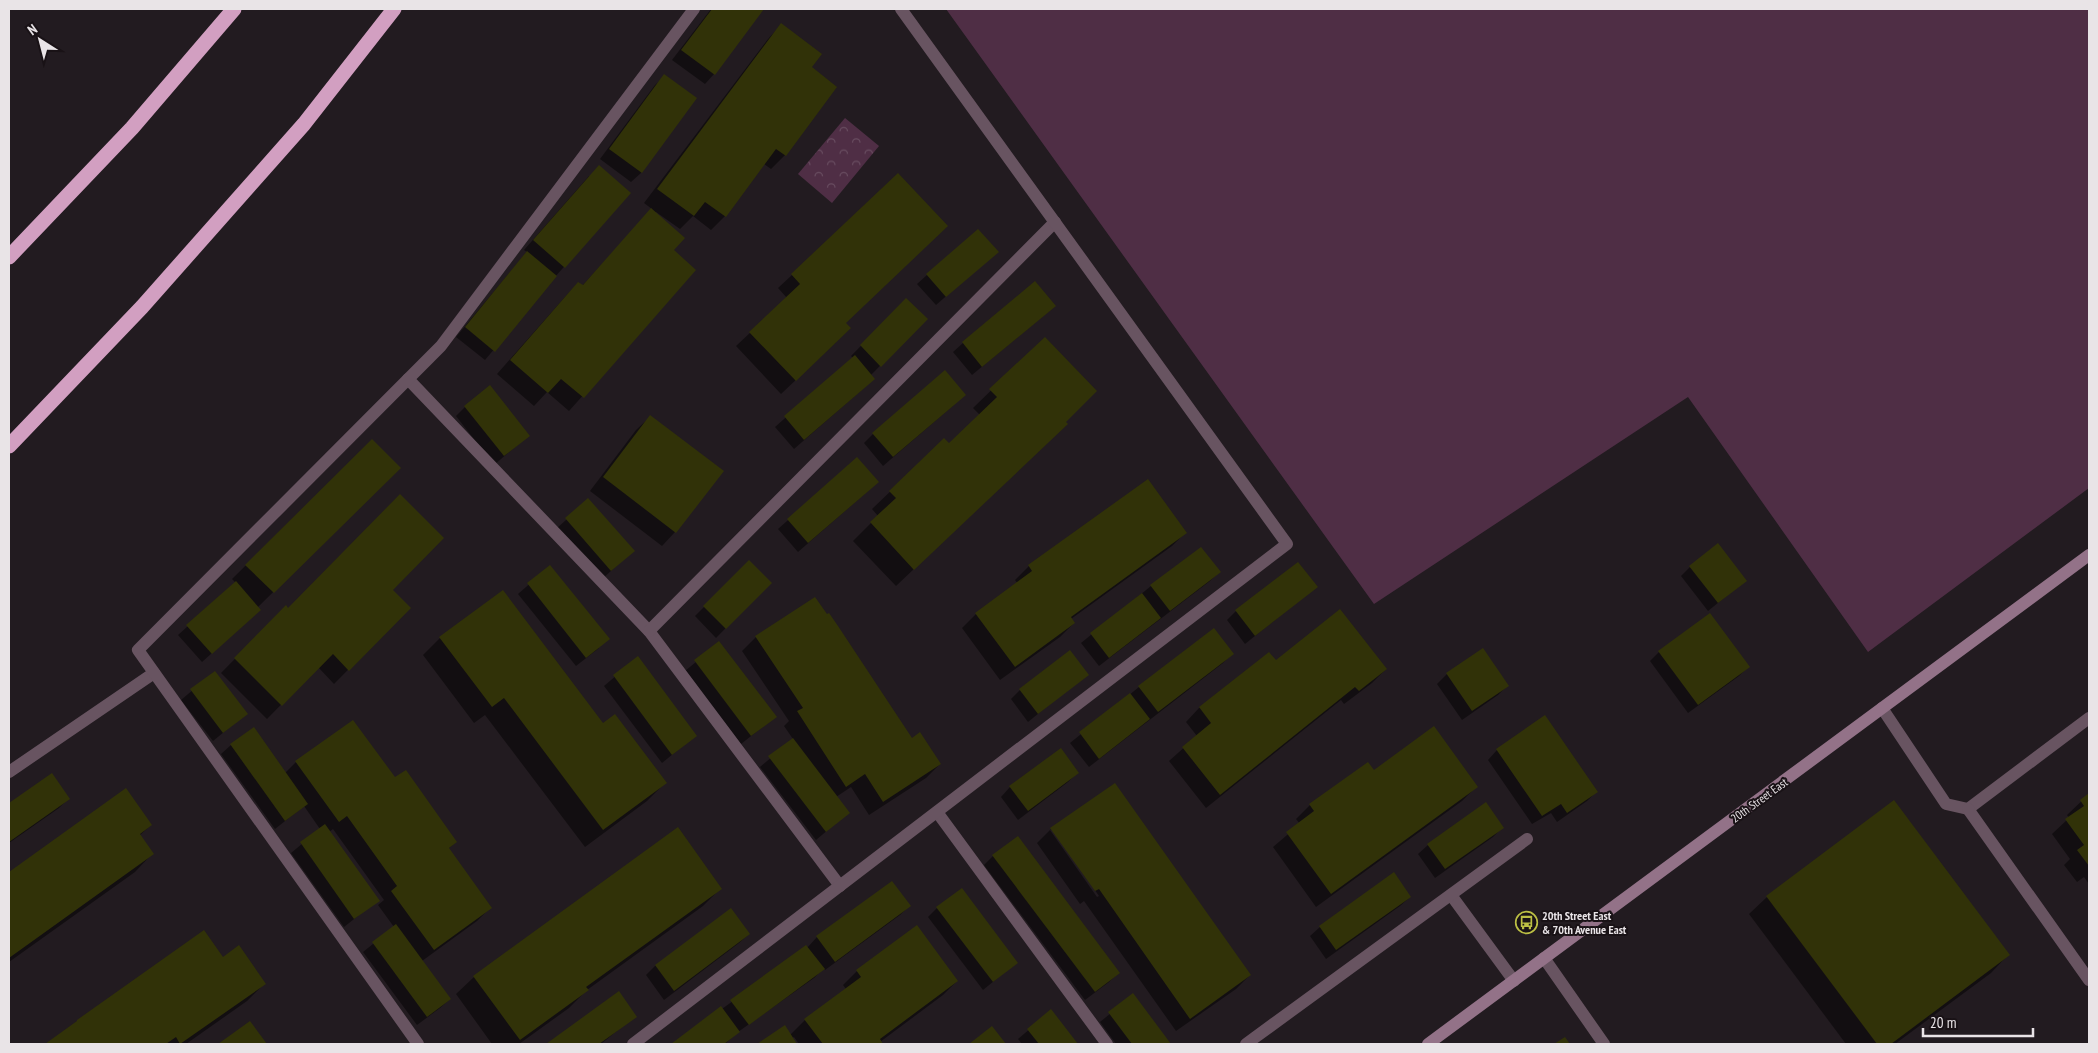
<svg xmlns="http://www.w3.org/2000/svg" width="2098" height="1053" font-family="'PT Sans Narrow',sans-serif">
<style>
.grass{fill:#4f2e45}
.park{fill:url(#park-crowns)}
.shadow{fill:#0007}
.building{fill:#313208}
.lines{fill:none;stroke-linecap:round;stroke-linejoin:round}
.lane{stroke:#685461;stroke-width:12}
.secondary{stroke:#937288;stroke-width:12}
.highway{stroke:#d29fc1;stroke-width:15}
.labels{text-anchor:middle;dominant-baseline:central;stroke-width:4;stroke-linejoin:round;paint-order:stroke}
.street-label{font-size:12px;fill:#e9e4e7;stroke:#191216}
.poi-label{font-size:12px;font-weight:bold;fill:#e9e4e7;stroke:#191216;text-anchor:start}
</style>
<defs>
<pattern id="park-crowns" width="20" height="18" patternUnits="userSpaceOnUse" patternTransform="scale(1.25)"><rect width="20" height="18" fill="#4f2e45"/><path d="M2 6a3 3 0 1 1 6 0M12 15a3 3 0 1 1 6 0" fill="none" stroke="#684c60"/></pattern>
</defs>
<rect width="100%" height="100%" fill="#221b20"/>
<path class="grass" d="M946 9H2089V488L1868 652 1688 397 1374 604Z"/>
<path class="park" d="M845 118 879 146 832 203 798 174Z"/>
<g class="shadow">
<path d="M711 9H763L714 74 705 84 672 60Z"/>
<path d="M781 25 810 67 836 87 785 155 771 169 764 164 725 216 711 230 693 216 680 229 656 212 655 213 672 250 695 270 569 411 547 392 534 406 497 374 565 297 578 283 582 286 652 209 644 203 768 39Z"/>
<path d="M665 76 695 98 641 173 631 182 600 159 655 85Z"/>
<path d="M589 176 629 193 555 277 485 360 456 337 527 252 524 250Z"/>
<path d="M997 252 936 305 917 284 927 275Z"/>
<path d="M792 275 845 323 836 342 781 394 736 346 787 298 778 288Z"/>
<path d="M906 300 926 319 871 375 864 388 794 449 775 427 853 358 851 356Z"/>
<path d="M1055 306 972 375 953 352 963 343Z"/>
<path d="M1045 338 1064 422 1048 442 896 586 853 541 878 516 872 509 944 440 949 445 980 415 973 408Z"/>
<path d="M955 404 883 466 864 443 873 434Z"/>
<path d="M465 407 528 436 494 465 456 416Z"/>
<path d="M650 417 675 532 662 546 590 491 636 430Z"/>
<path d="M372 441 399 468 257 608 250 619 202 662 178 635 236 583 232 579Z"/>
<path d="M857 459 868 491 798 552 778 529Z"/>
<path d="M588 500 633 551 601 580 556 529Z"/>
<path d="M1185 533 1172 546 1071 619 1074 623 1060 637 1000 680 962 628 976 614 1018 584 1015 580 1029 566Z"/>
<path d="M749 562 770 583 716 638 695 616Z"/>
<path d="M550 566 599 648 576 666 518 594Z"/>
<path d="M1690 567 1745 581 1708 611 1681 576Z"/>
<path d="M1219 572 1210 581 1099 666 1081 643 1151 586Z"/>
<path d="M1316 587 1245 644 1227 620 1236 611Z"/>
<path d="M391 590 409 608 334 684 318 667 267 719 221 673 286 607 288 610Z"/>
<path d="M756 637 940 764 926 778 869 815 851 787 836 797 848 813 816 840 760 767 793 739 784 726 789 721 742 651Z"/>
<path d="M440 638 603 725 665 783 647 801 585 847 485 715 474 723 423 655Z"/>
<path d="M719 643 775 717 741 744 685 671Z"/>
<path d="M1482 650 1507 686 1498 695 1462 720 1437 684 1447 674Z"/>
<path d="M1659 652 1748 667 1739 676 1688 713 1650 661Z"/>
<path d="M1232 653 1223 663 1089 767 1070 743 1139 687Z"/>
<path d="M1269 653 1276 662 1386 669 1372 683 1344 704 1341 700 1206 808 1169 761 1197 736 1186 722 1199 708Z"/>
<path d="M637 658 695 736 662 763 604 686Z"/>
<path d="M214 672 246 714 213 741 181 700Z"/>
<path d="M1087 674 1028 722 1011 699 1020 690Z"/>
<path d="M231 745 285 773 296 762 395 779 456 842 448 849 491 907 477 921 422 961 450 999 440 1008 417 1025 363 952 394 927 378 905 384 900 333 829 329 832 378 900 344 927 291 853 320 829 304 806 275 829 221 754Z"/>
<path d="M1497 750 1596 792 1587 801 1557 822 1551 813 1532 824 1488 760Z"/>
<path d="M1374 771 1476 787 1462 801 1316 907 1273 847 1300 824 1296 819 1310 805Z"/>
<path d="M1078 772 1068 782 1018 820 1001 797 1010 787Z"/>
<path d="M51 775 68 799 59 808 9 843V804Z"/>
<path d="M1114 784 1250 975 1236 989 1176 1031 1084 901 1080 904 1037 843 1050 830 1097 897 1099 896 1053 830H1050Z"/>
<path d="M126 790 151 825 139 836 152 854 135 872 9 962V873Z"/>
<path d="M2089 794V884L2084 877 2077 882 2064 865 2070 859 2052 834 2069 818 2067 815Z"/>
<path d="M1502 828 1493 837 1435 878 1418 854 1428 845Z"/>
<path d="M993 856 1118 973 1109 982 1085 1000 984 865Z"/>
<path d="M720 889 703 906 587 990 569 1008 519 1044H492L456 994 474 977Z"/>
<path d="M1410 897 1400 906 1326 959 1310 936 1320 927Z"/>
<path d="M1767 897 2008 955 1991 973 1895 1044H1846L1749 914Z"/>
<path d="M909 906 900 915 825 970 824 968 814 978 738 1032 725 1044H673L807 948 817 937Z"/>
<path d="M937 908 1016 963 983 990 928 917Z"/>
<path d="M731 910 749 934 739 943 664 1000 646 975 655 966Z"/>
<path d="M204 932 223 958 264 984 247 1001 186 1044H47Z"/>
<path d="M857 971 957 981 943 995 880 1042 882 1044H799L794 1037 792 1038 796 1044H759L784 1027 790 1035 805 1020 846 989 843 985Z"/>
<path d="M618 993 635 1016 601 1044H548Z"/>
<path d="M1133 995 1170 1044H1116L1100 1022Z"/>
<path d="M1051 1011 1077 1044H1022L1018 1039Z"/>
</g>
<g class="building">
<path d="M712 9H764L715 75 681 50Z"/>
<path d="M781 23 822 54 812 67 837 87 786 156 776 149 726 217 705 202 694 216 657 189Z"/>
<path d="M664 74 697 98 642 173 609 149Z"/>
<path d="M599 165 631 193 565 268 533 240Z"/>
<path d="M898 173 948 226 846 323 851 328 796 381 749 332 800 284 791 274Z"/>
<path d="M651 208 685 238 674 250 696 270 584 398 561 379 548 393 510 360 578 282 583 285Z"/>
<path d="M978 229 999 252 946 297 926 274Z"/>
<path d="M527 251 557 276 495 352 465 327Z"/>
<path d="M1035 281 1056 306 982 367 962 342Z"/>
<path d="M906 298 928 319 881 367 860 345Z"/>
<path d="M1045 337 1097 391 1066 422 1068 424 914 570 870 522 896 498 889 491 944 438 949 443 997 397 989 389Z"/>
<path d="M855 355 875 379 804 440 784 416Z"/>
<path d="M945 370 966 395 893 457 872 433Z"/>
<path d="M490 385 530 436 504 456 464 406Z"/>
<path d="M650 415 724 471 676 533 603 477Z"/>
<path d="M372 439 401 468 274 593 245 565Z"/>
<path d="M857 457 879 482 808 543 787 519Z"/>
<path d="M1148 479 1187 533 1071 617 1075 623 1015 667 975 613 1032 571 1028 565Z"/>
<path d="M400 494 444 538 393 590 411 608 349 671 333 654 282 706 234 658 286 605 288 608Z"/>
<path d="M588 498 635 551 611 571 565 518Z"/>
<path d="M1718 543 1747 581 1718 603 1689 566Z"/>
<path d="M1201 547 1221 572 1170 611 1150 585Z"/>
<path d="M749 560 772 583 726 629 703 606Z"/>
<path d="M1298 562 1318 587 1255 636 1235 610Z"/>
<path d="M550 565 610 639 586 658 527 583Z"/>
<path d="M236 581 261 610 212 654 186 625Z"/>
<path d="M503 590 603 723 615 714 667 783 603 830 504 698 492 707 439 637Z"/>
<path d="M1142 593 1161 618 1109 658 1090 633Z"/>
<path d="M815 597 827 614 829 613 838 626 912 738 920 732 941 764 883 802 865 774 846 787 797 711 803 708 755 636Z"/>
<path d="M1340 609 1387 669 1359 691 1355 687 1220 795 1182 747 1211 723 1199 707 1269 652 1276 660Z"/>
<path d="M1710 613 1750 667 1698 705 1658 651Z"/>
<path d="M1214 628 1234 654 1158 712 1138 686Z"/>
<path d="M719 641 777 717 751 736 694 660Z"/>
<path d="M1483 648 1509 686 1472 711 1446 673Z"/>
<path d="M1070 650 1089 675 1038 714 1019 689Z"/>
<path d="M638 656 697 736 672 755 613 675Z"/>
<path d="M215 671 248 714 223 733 190 689Z"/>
<path d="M1130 693 1150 719 1099 759 1079 732Z"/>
<path d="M1545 715 1598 792 1567 813 1561 804 1542 816 1496 749Z"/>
<path d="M353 720 395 777 406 770 457 842 449 848 492 908 434 950 391 891 397 886 347 816 339 822 295 761Z"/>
<path d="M1434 726 1478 787 1331 894 1286 832 1314 811 1309 804 1368 762 1374 770Z"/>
<path d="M254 727 308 804 285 821 230 744Z"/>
<path d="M793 738 850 813 826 832 768 756Z"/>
<path d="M1061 748 1079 773 1028 811 1009 786Z"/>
<path d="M52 773 70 799 9 842V803Z"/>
<path d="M1115 783 1251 975 1190 1019 1099 889 1095 891 1050 828Z"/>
<path d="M126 788 152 825 140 834 154 854 9 958V872Z"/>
<path d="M2089 793V866L2077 850 2084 845 2065 819 2084 806 2080 800Z"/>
<path d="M1894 800 2010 955 1891 1044H1877L1766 896Z"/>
<path d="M1486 802 1504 828 1445 869 1427 844Z"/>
<path d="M325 824 380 901 354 919 300 842Z"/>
<path d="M678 827 722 889 586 987 589 990 520 1040 473 976Z"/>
<path d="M1018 836 1120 973 1095 992 992 855Z"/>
<path d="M1394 872 1411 897 1336 950 1319 926Z"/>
<path d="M892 881 911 906 835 962 816 936Z"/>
<path d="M962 888 1018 963 993 982 936 907Z"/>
<path d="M731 908 750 934 674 991 655 965Z"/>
<path d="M396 924 451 999 427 1017 372 942Z"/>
<path d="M917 925 958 981 880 1039 883 1044H823L804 1019 861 977 856 970Z"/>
<path d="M204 930 223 957 239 945 266 984 180 1044 176 1037 166 1044H45L77 1021V1020Z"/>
<path d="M806 945 825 969 749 1025 730 1000Z"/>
<path d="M619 991 637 1017 599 1044H546Z"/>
<path d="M1133 993 1171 1044H1132L1108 1012Z"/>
<path d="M721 1006 740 1032 724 1044H671Z"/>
<path d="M1051 1009 1078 1044H1039L1027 1029Z"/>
<path d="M250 1021 267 1044H218Z"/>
<path d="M785 1025 797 1044H757Z"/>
<path d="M992 1026 1006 1044H969Z"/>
<path d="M1565 1037 1570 1044H1554Z"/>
</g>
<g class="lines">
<g class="lane">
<path d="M408 379 649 631 840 886"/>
<path d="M649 631 1055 222"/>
<path d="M1882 708 1946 804 1968 809 2089 718"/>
<path d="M9 772 154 673"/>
<path d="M1968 809 2089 980"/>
<path d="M937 812 1107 1044"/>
<path d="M1451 895 1514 981"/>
<path d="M1544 958 1604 1044"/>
<path d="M418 1044 138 650 441 346 694 9"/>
<path d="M633 1044 1287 544 901 9"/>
<path d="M1246 1044 1527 839"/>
</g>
<path class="secondary" d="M1428 1044 2089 555"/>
<g class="highway">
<path d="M9 257 132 128 234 9"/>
<path d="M9 446 142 307 304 124 394 9"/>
</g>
</g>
<defs>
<symbol id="bus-ring" viewBox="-11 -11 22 22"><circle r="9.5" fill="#191216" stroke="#bcbf44" stroke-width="1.5"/><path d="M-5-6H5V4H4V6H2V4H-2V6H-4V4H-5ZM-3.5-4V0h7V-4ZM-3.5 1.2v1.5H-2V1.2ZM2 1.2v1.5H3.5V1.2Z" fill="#bcbf44"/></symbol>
</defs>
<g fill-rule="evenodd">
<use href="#bus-ring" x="1514" y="910" width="25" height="25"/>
</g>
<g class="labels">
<g class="street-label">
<text transform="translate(1759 800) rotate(-36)">20th Street East</text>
</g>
<g class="poi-label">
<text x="1542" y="915">20th Street East<tspan x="1542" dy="14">&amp; 70th Avenue East</tspan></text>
</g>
</g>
<rect width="2098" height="1053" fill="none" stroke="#e9e4e7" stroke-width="20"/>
<g transform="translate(40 40) rotate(324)" stroke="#191216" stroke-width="4" paint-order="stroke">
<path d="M0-4L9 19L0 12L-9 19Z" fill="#e9e4e7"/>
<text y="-8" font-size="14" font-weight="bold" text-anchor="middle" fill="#e9e4e7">N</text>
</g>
<path d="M1923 1028v8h110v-8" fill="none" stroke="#e9e4e7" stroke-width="2.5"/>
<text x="1930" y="1028" font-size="15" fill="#e9e4e7" stroke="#191216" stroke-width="4" paint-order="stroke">20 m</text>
</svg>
